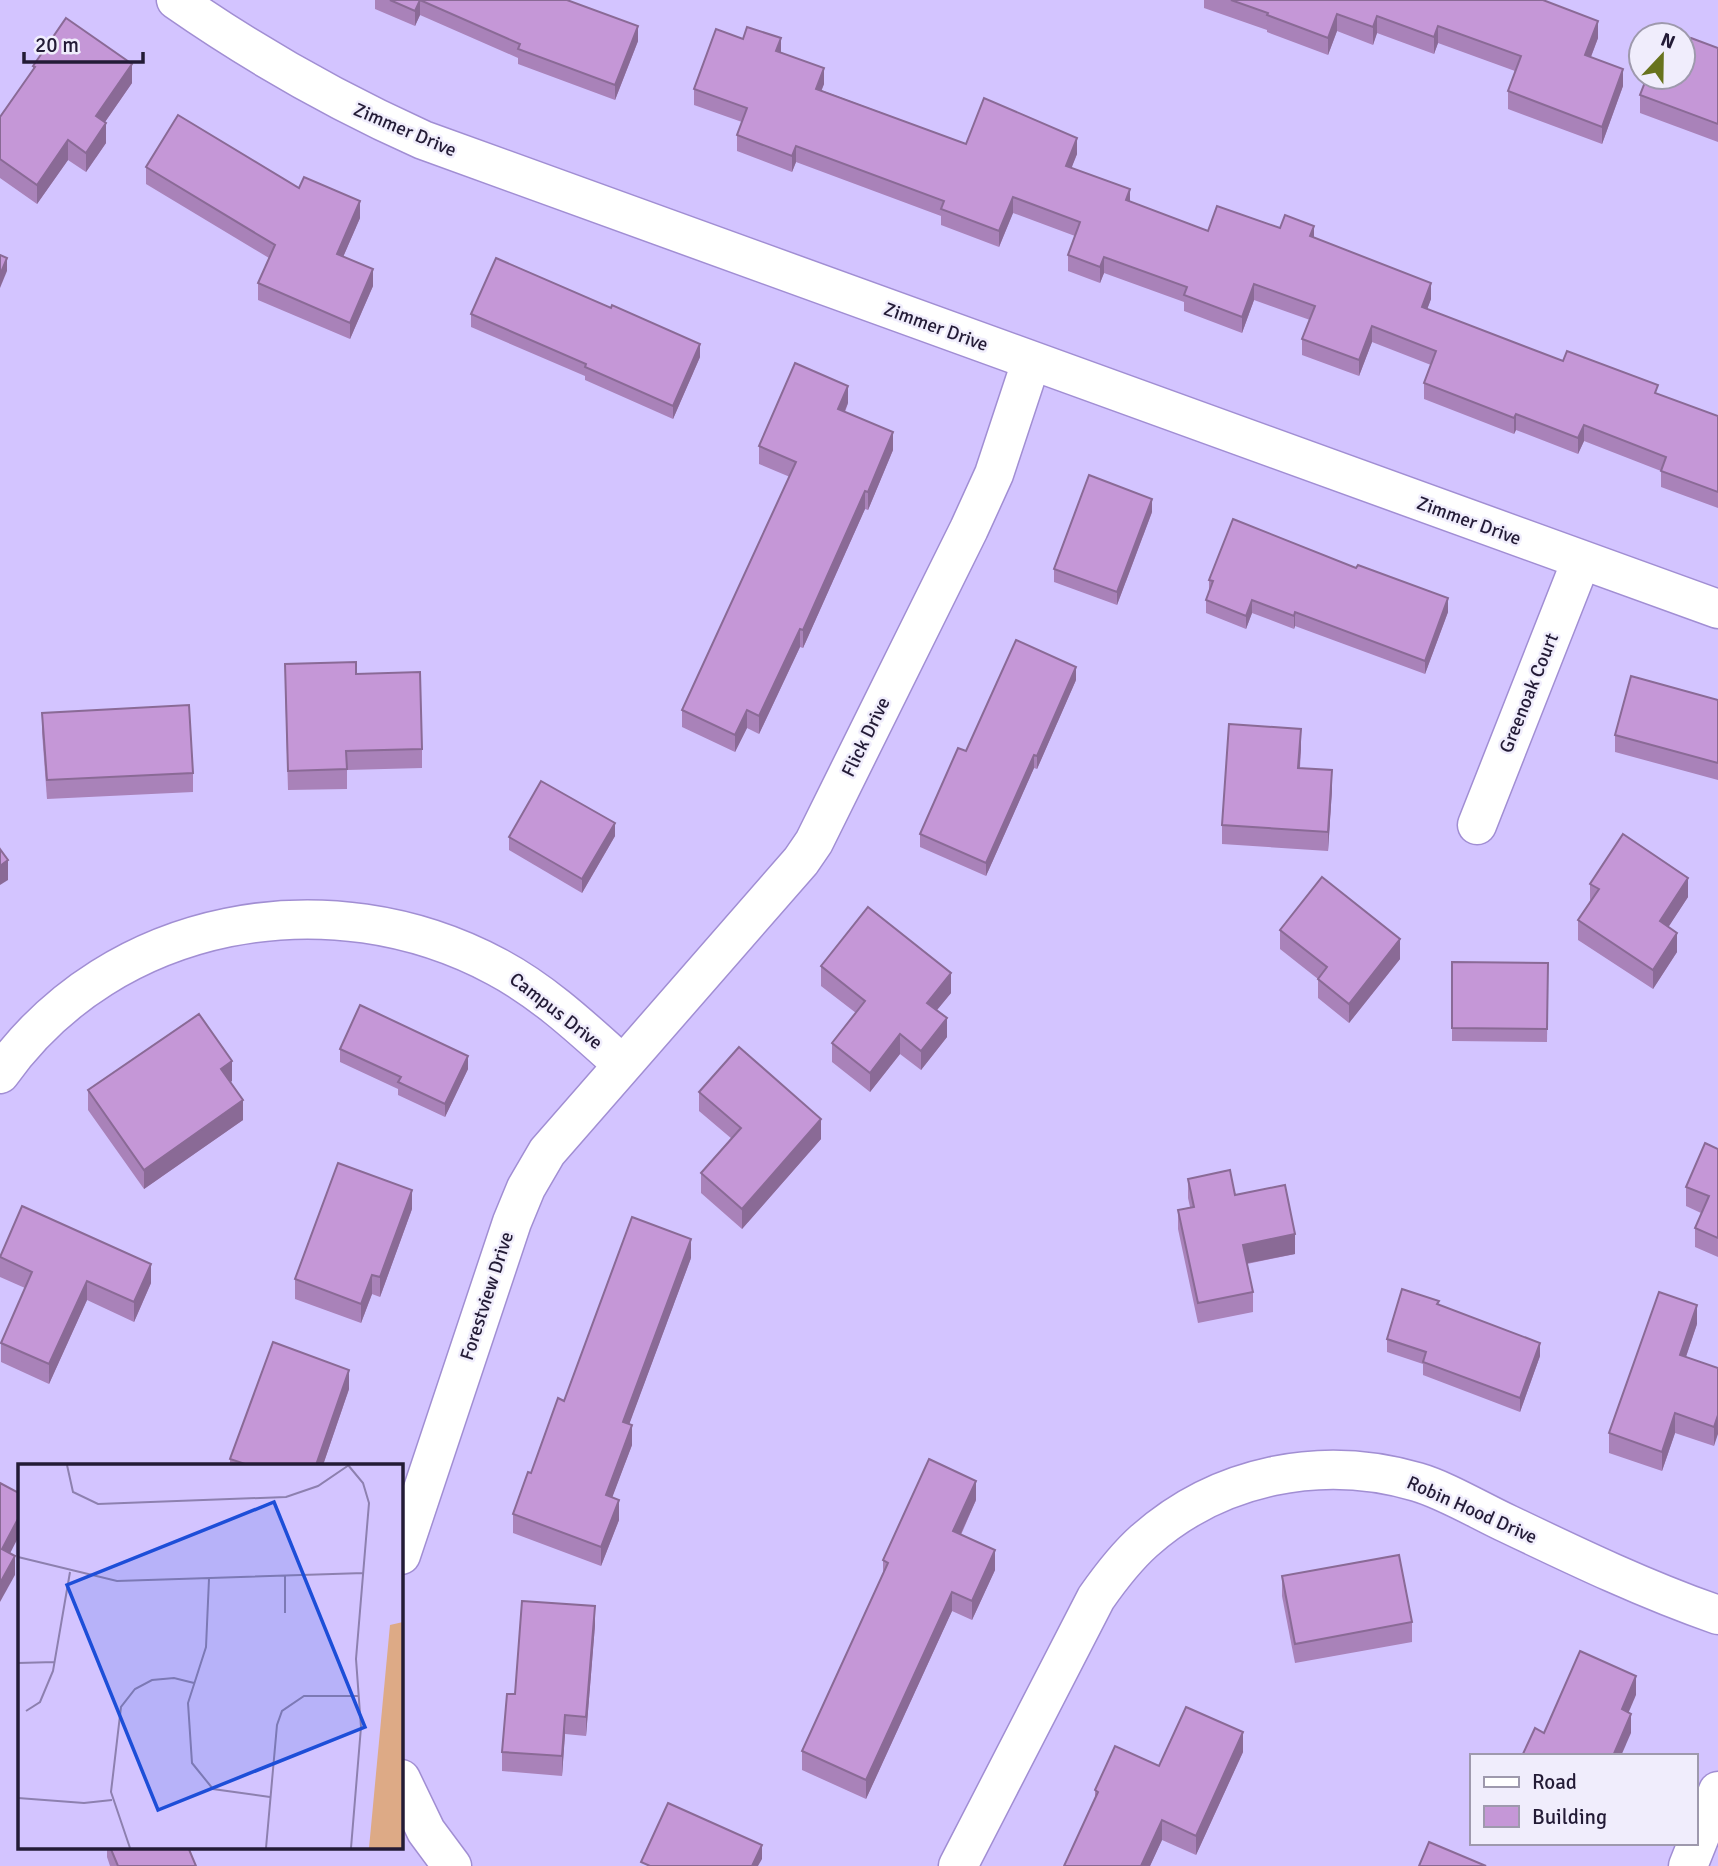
<svg xmlns="http://www.w3.org/2000/svg" width="1718" height="1866" font-family="Signika,sans-serif">
<style>
.lines{fill:none;stroke-linecap:round;stroke-linejoin:round}
.minor-casing{stroke:#a18ed3;stroke-width:41}
.minor{stroke:#fff;stroke-width:38}
.wall{fill:#a982b9}
.shaded-wall{fill:#8a6a96}
.building{fill:#c597d7;stroke:#8a6a96;stroke-width:2}
.labels{text-anchor:middle;dominant-baseline:central;stroke-width:5;stroke-linejoin:round;paint-order:stroke}
.street-label{font-size:19px;fill:#231b36;stroke:#f0edfc}
.inset-road{fill:none;stroke:#8d80af;stroke-width:2}
.view{fill:#1d4ed8;fill-opacity:0.15;stroke:#1d4ed8;stroke-width:3.5}
.inset-edge{fill:none;stroke:#231b36;stroke-width:3.5}
</style>
<rect width="100%" height="100%" fill="#d3c4ff"/>
<g class="lines">
<defs>
<g id="minor">
<path d="M176 0C255 55 336 101 423 140L1718 609"/>
<path d="M1477 825 1581 561"/>
<path d="M0 1074C112 916 330 877 497 967 544 992 583 1029 622 1064"/>
<path d="M401 1555 512 1222 526 1188 547 1152 801 861 814 842 969 529 994 474 1031 362"/>
<path d="M401 1779 426 1831 452 1866"/>
<path d="M958 1866 1096 1598C1110 1578 1125 1558 1144 1541 1218 1475 1321 1454 1417 1482 1445 1490 1480 1511 1508 1524 1577 1557 1646 1590 1718 1615"/>
<path d="M1688 1866 1718 1791"/>
</g>
</defs>
<use href="#minor" class="minor-casing"/>
<use href="#minor" class="minor"/>
</g>
<g class="wall">
<path d="M375 0H567L638 41 615 100 518 64V58L420 15 415 26 375 9Z"/>
<path d="M1204 0H1543L1598 38 1591 57 1623 86 1602 144 1508 109V91L1515 71 1438 43 1434 54 1377 33 1373 45 1337 31 1328 55 1267 32V30L1204 8Z"/>
<path d="M743 39 781 53 824 84 821 90 966 144 1077 154 1071 168 1130 202 1208 231 1280 228 1314 238 1431 299 1427 309 1563 361 1718 416V508L1661 487V471L1584 441 1578 454 1516 430 1514 434 1424 399V383L1431 365 1372 342 1359 376 1302 355V339L1310 320 1254 300 1242 333 1184 311V302L1104 273 1100 283 1068 271V255L1075 236 1013 213 999 247 941 225V216L796 162 792 172 737 151V135L742 122 694 105V89Z"/>
<path d="M1718 48V142L1640 113V95L1687 49Z"/>
<path d="M33 66 132 83 105 122 106 143 86 172 68 160 37 204 0 178V117L33 70Z"/>
<path d="M146 167 299 188 360 218 343 257 373 286 350 339 258 300V283L269 258 146 184Z"/>
<path d="M471 314 700 357 673 419 585 380V376L471 327Z"/>
<path d="M848 403 845 412 893 450 868 510 865 509 803 648 800 647 759 734 747 728 735 752 682 727V710L790 477 759 464V446Z"/>
<path d="M1152 512 1117 605 1054 582V569Z"/>
<path d="M1209 580 1448 612 1425 674 1295 626 1294 629 1252 613 1246 629 1206 613V600L1209 591Z"/>
<path d="M356 674 422 749V768L347 770V789L288 790 285 683Z"/>
<path d="M1076 680 1037 769 1034 768 986 876 920 847V834L966 751Z"/>
<path d="M1718 700V780L1615 752V735Z"/>
<path d="M42 713 193 773V792L47 799 42 732Z"/>
<path d="M1301 748 1300 768 1332 789 1328 851 1222 844V825Z"/>
<path d="M615 836 582 893 509 850V837Z"/>
<path d="M1590 884 1688 897 1668 927 1677 952 1653 989 1578 940V920L1590 902Z"/>
<path d="M1280 930 1400 959 1349 1023 1318 998V979L1280 949Z"/>
<path d="M1452 962 1548 963 1547 1042 1452 1041Z"/>
<path d="M821 966 951 993 937 1010 947 1037 921 1070 900 1054 870 1092 832 1062V1043L856 1013 821 986Z"/>
<path d="M340 1049 468 1069 445 1117 398 1095V1089L340 1062Z"/>
<path d="M232 1081 230 1082 243 1120 144 1189 88 1110V1090Z"/>
<path d="M699 1092 821 1139 742 1229 701 1193V1173L732 1139 699 1111Z"/>
<path d="M1718 1149V1257L1695 1247V1228L1701 1213 1686 1206V1187Z"/>
<path d="M1188 1179 1235 1195 1295 1254 1247 1264 1253 1292V1312L1198 1323 1178 1229V1210L1190 1207 1188 1198Z"/>
<path d="M412 1209 380 1297 372 1294 361 1323 295 1299V1279Z"/>
<path d="M0 1255 151 1283 134 1322 87 1300 49 1384 1 1362V1343L25 1288 0 1277Z"/>
<path d="M691 1258 629 1424 632 1445 612 1497 619 1520 601 1566 513 1533V1514L564 1401Z"/>
<path d="M1439 1305 1540 1356 1520 1412 1423 1375V1364L1387 1352V1339Z"/>
<path d="M1697 1324 1686 1357 1718 1368 1714 1446 1675 1433 1662 1471 1609 1453V1433Z"/>
<path d="M349 1389 323 1465H230V1459Z"/>
<path d="M976 1500 961 1535 995 1570 972 1620 952 1611 866 1799 802 1770V1751L883 1573V1560Z"/>
<path d="M1282 1576 1412 1622V1642L1295 1663 1282 1596Z"/>
<path d="M595 1625 586 1736 565 1734 562 1776 502 1771V1752L515 1694Z"/>
<path d="M1243 1752 1196 1855 1162 1840 1150 1866H1064L1095 1799V1790L1159 1766Z"/>
<path d="M107 1847H188L196 1866H110L107 1857Z"/>
</g>
<g class="shaded-wall">
<path d="M420 0V15L415 26V11Z"/>
<path d="M1337 14V31L1328 55V38Z"/>
<path d="M1377 16V33L1373 45V27Z"/>
<path d="M1598 21V38L1585 72V55Z"/>
<path d="M638 26V41L615 100V85Z"/>
<path d="M1438 26V43L1434 54V37Z"/>
<path d="M781 38V54L776 51Z"/>
<path d="M132 64V83L96 135V116Z"/>
<path d="M824 68V84L816 105V89Z"/>
<path d="M1623 69V86L1602 144V127Z"/>
<path d="M106 123V143L86 172V153Z"/>
<path d="M1077 138V154L1066 182V166Z"/>
<path d="M68 140V160L37 204V185Z"/>
<path d="M796 146V162L792 172V156Z"/>
<path d="M1130 189V205L1126 200Z"/>
<path d="M1013 197V213L999 247V231Z"/>
<path d="M360 201V218L337 271V254Z"/>
<path d="M1314 226V242L1310 236Z"/>
<path d="M1104 257V273L1100 283V267Z"/>
<path d="M7 258V271L0 288V275Z"/>
<path d="M373 269V286L350 339V323Z"/>
<path d="M1431 283V299L1422 323V307Z"/>
<path d="M1254 284V300L1242 333V317Z"/>
<path d="M1372 326V342L1359 376V360Z"/>
<path d="M700 344V357L673 419V406Z"/>
<path d="M848 386V403L838 427V409Z"/>
<path d="M1516 414V430L1514 434V418Z"/>
<path d="M1584 425V441L1578 454V438Z"/>
<path d="M893 432V450L868 510V492Z"/>
<path d="M865 491V509L803 648V630Z"/>
<path d="M1152 499V512L1117 605V592Z"/>
<path d="M1448 598V612L1425 674V661Z"/>
<path d="M1252 600V613L1246 629V616Z"/>
<path d="M1295 612V626L1294 629V616Z"/>
<path d="M800 629V647L759 734V716Z"/>
<path d="M1076 667V680L1037 769V756Z"/>
<path d="M747 710V728L735 752V735Z"/>
<path d="M1301 729V748L1298 787V768Z"/>
<path d="M1034 755V768L986 876V863Z"/>
<path d="M1332 770V789L1328 851V832Z"/>
<path d="M615 823V836L582 893V879Z"/>
<path d="M8 860V880L0 885V866Z"/>
<path d="M1688 878V897L1660 940V921Z"/>
<path d="M1677 933V952L1653 989V970Z"/>
<path d="M1400 939V959L1349 1023V1004Z"/>
<path d="M951 973V993L927 1022V1003Z"/>
<path d="M947 1018V1037L921 1070V1051Z"/>
<path d="M900 1034V1054L870 1092V1073Z"/>
<path d="M468 1056V1069L445 1117V1104Z"/>
<path d="M232 1061V1081L221 1088V1069Z"/>
<path d="M243 1100V1120L144 1189V1170Z"/>
<path d="M821 1119V1139L742 1229V1209Z"/>
<path d="M412 1190V1209L380 1297V1277Z"/>
<path d="M1295 1234V1254L1243 1264V1245Z"/>
<path d="M691 1239V1258L623 1441V1422Z"/>
<path d="M151 1264V1283L134 1322V1302Z"/>
<path d="M372 1275V1294L361 1323V1304Z"/>
<path d="M87 1281V1300L49 1384V1364Z"/>
<path d="M1697 1305V1324L1680 1374V1355Z"/>
<path d="M1540 1343V1356L1520 1412V1398Z"/>
<path d="M349 1370V1389L323 1465H316Z"/>
<path d="M1675 1413V1433L1662 1471V1452Z"/>
<path d="M1718 1415V1434L1714 1446V1427Z"/>
<path d="M632 1425V1445L606 1514V1495Z"/>
<path d="M976 1481V1500L953 1551V1531Z"/>
<path d="M619 1500V1520L601 1566V1547Z"/>
<path d="M19 1517V1536L2 1569V1549Z"/>
<path d="M995 1550V1570L972 1620V1601Z"/>
<path d="M15 1556V1575L0 1602V1583Z"/>
<path d="M952 1592V1611L866 1799V1780Z"/>
<path d="M595 1606V1625L586 1736V1717Z"/>
<path d="M1636 1676V1695L1622 1728V1709Z"/>
<path d="M1631 1714V1733L1621 1756H1613Z"/>
<path d="M565 1715V1734L562 1776V1756Z"/>
<path d="M1243 1732V1752L1196 1855V1836Z"/>
<path d="M1162 1820V1840L1150 1866H1141Z"/>
<path d="M762 1845V1859L758 1866H752Z"/>
</g>
<g class="building">
<path d="M390 0H567L638 26 615 85 518 49 520 44 420 0 415 11Z"/>
<path d="M1231 0H1543L1598 21 1585 55 1623 69 1602 127 1508 91 1521 56 1438 26 1434 37 1377 16 1373 27 1337 14 1328 38 1267 15 1268 13Z"/>
<path d="M66 18 132 64 96 116 106 123 86 153 68 140 37 185 0 159V117L35 67 33 66Z"/>
<path d="M747 27 781 38 776 51 824 68 816 89 966 144 984 98 1077 138 1066 166 1130 189 1126 200 1208 231 1217 206 1280 228 1285 215 1314 226 1310 236 1431 283 1422 307 1563 361 1567 351 1658 385 1655 393 1718 416V492L1661 471 1666 457 1584 425 1578 438 1516 414 1514 418 1424 383 1436 351 1372 326 1359 360 1302 339 1315 306 1254 284 1242 317 1184 295 1187 287 1104 257 1100 267 1068 255 1080 222 1013 197 999 231 941 209 944 201 796 146 792 156 737 135 747 108 694 89 716 29 743 39Z"/>
<path d="M1691 38 1718 48V124L1640 95 1647 77H1683V48L1687 49Z"/>
<path d="M178 115 299 188 304 177 360 201 337 254 373 269 350 323 258 283 275 245 146 167Z"/>
<path d="M0 255 7 258 0 275Z"/>
<path d="M496 258 611 308 612 305 700 344 673 406 585 367 586 364 471 314Z"/>
<path d="M795 363 848 386 838 409 893 432 868 492 865 491 803 630 800 629 759 716 747 710 735 735 682 710 796 462 759 446Z"/>
<path d="M1089 475 1152 499 1117 592 1054 569Z"/>
<path d="M1233 519 1356 568 1358 565 1448 598 1425 661 1295 612 1294 616 1252 600 1246 616 1206 600 1213 581 1209 580Z"/>
<path d="M1016 640 1076 667 1037 756 1034 755 986 863 920 834 958 748 966 751Z"/>
<path d="M356 662V674L420 672 422 749 346 751 347 769 288 771 285 664Z"/>
<path d="M1631 676 1718 700V763L1615 735Z"/>
<path d="M189 705 193 773 47 780 42 713Z"/>
<path d="M1229 724 1301 729 1298 768 1332 770 1328 832 1222 825Z"/>
<path d="M541 781 615 823 582 879 509 837Z"/>
<path d="M1623 834 1688 878 1660 921 1677 933 1653 970 1578 920 1599 889 1590 884Z"/>
<path d="M0 849 8 860 0 866Z"/>
<path d="M1322 877 1400 939 1349 1004 1318 979 1327 967 1280 930Z"/>
<path d="M868 907 951 973 927 1003 947 1018 921 1051 900 1034 870 1073 832 1043 865 1001 821 966Z"/>
<path d="M1452 962 1548 963 1547 1029 1452 1028Z"/>
<path d="M360 1005 468 1056 445 1104 398 1082 401 1077 340 1049Z"/>
<path d="M199 1014 232 1061 221 1069 243 1100 144 1170 88 1090Z"/>
<path d="M739 1047 821 1119 742 1209 701 1173 741 1128 699 1092Z"/>
<path d="M1705 1143 1718 1149V1238L1695 1228 1709 1196 1686 1187Z"/>
<path d="M338 1163 412 1190 380 1277 372 1275 361 1304 295 1279Z"/>
<path d="M1230 1170 1235 1195 1285 1185 1295 1234 1243 1245 1253 1292 1198 1303 1178 1210 1194 1207 1188 1179Z"/>
<path d="M22 1206 151 1264 134 1302 87 1281 49 1364 1 1343 32 1272 0 1257Z"/>
<path d="M632 1217 691 1239 623 1422 632 1425 606 1495 619 1500 601 1547 513 1514 528 1472 531 1473 558 1398 564 1401Z"/>
<path d="M1402 1289 1439 1301 1437 1304 1540 1343 1520 1398 1423 1362 1426 1352 1387 1339Z"/>
<path d="M1659 1292 1697 1305 1680 1355 1718 1368V1415L1714 1427 1675 1413 1662 1452 1609 1433Z"/>
<path d="M273 1342 349 1370 316 1465H248L230 1459Z"/>
<path d="M929 1459 976 1481 953 1531 995 1550 972 1601 952 1592 866 1780 802 1751 888 1563 883 1560Z"/>
<path d="M0 1483 19 1493V1517L2 1549 15 1556 0 1583Z"/>
<path d="M1399 1555 1412 1622 1295 1644 1282 1576Z"/>
<path d="M522 1601 595 1606 586 1717 565 1715 562 1756 502 1752 507 1694H515Z"/>
<path d="M1580 1651 1636 1676 1622 1709 1631 1714 1613 1756H1522L1535 1728 1544 1733Z"/>
<path d="M1186 1707 1243 1732 1196 1836 1162 1820 1141 1866H1064L1098 1792 1095 1790 1115 1746 1159 1766Z"/>
<path d="M668 1803 762 1845 752 1866H650L641 1862Z"/>
<path d="M1429 1842 1486 1866H1419Z"/>
<path d="M110 1847H188L196 1866H118Z"/>
</g>
<g class="labels">
<g class="street-label">
<text transform="translate(405 130) rotate(23)">Zimmer Drive</text>
<text transform="translate(936 327) rotate(20)">Zimmer Drive</text>
<text transform="translate(1469 521) rotate(20)">Zimmer Drive</text>
<text transform="translate(1529 693) rotate(-68)">Greenoak Court</text>
<text transform="translate(866 737) rotate(-64)">Flick Drive</text>
<text transform="translate(556 1011) rotate(38)">Campus Drive</text>
<text transform="translate(487 1296) rotate(-72)">Forestview Drive</text>
<text transform="translate(1472 1510) rotate(24)">Robin Hood Drive</text>
</g>
</g>
<g transform="translate(18 1464)">
<rect width="385" height="385" fill="#d3c4ff"/>
<path d="M385 158V384H351L372 161Z" fill="#ddaa86"/>
<path class="inset-road" d="M49 1 55 28 80 40 268 33 300 22 331 1M330 1 345 19 351 39 338 195 343 263 333 384M0 93 99 117 346 109M267 112V149M191 115 188 183 170 239 174 299 195 325 252 333M0 199 37 198M8 247 22 238 35 207 52 108M0 334 66 339 94 336M112 384 93 328 103 243 117 225 134 216 156 214 176 219M248 384 259 261 264 247 286 232H341"/>
<path class="view" d="M256 38 347 263 140 346 49 121Z"/>
<rect width="385" height="385" class="inset-edge"/>
</g>
<rect x="1470" y="1754" width="228" height="91" fill="#f0edfc" stroke="#9e99ad" stroke-width="2"/>
<rect x="1484" y="1777" width="35" height="10" fill="#ffffff" stroke="#9e99ad" stroke-width="2"/>
<text x="1532" y="1789" font-size="21" fill="#231b36">Road</text>
<rect x="1484" y="1806" width="35" height="21" fill="#c597d7" stroke="#9e99ad" stroke-width="2"/>
<text x="1532" y="1824" font-size="21" fill="#231b36">Building</text>
<g transform="translate(1662 56) rotate(22)"><circle r="33" fill="#f0edfc" stroke="#9e99ad" stroke-width="2"/>
<path d="M0-5L12 26L0 18L-12 26Z" fill="#68731d"/>
<text y="-10" font-size="19" font-weight="bold" text-anchor="middle" fill="#231b36">N</text>
</g>
<path d="M24 52v10h119v-10" fill="none" stroke="#231b36" stroke-width="3.5"/>
<text x="35" y="52" font-size="21" fill="#231b36" stroke="#f0edfc" stroke-width="5" paint-order="stroke">20 m</text>
</svg>
